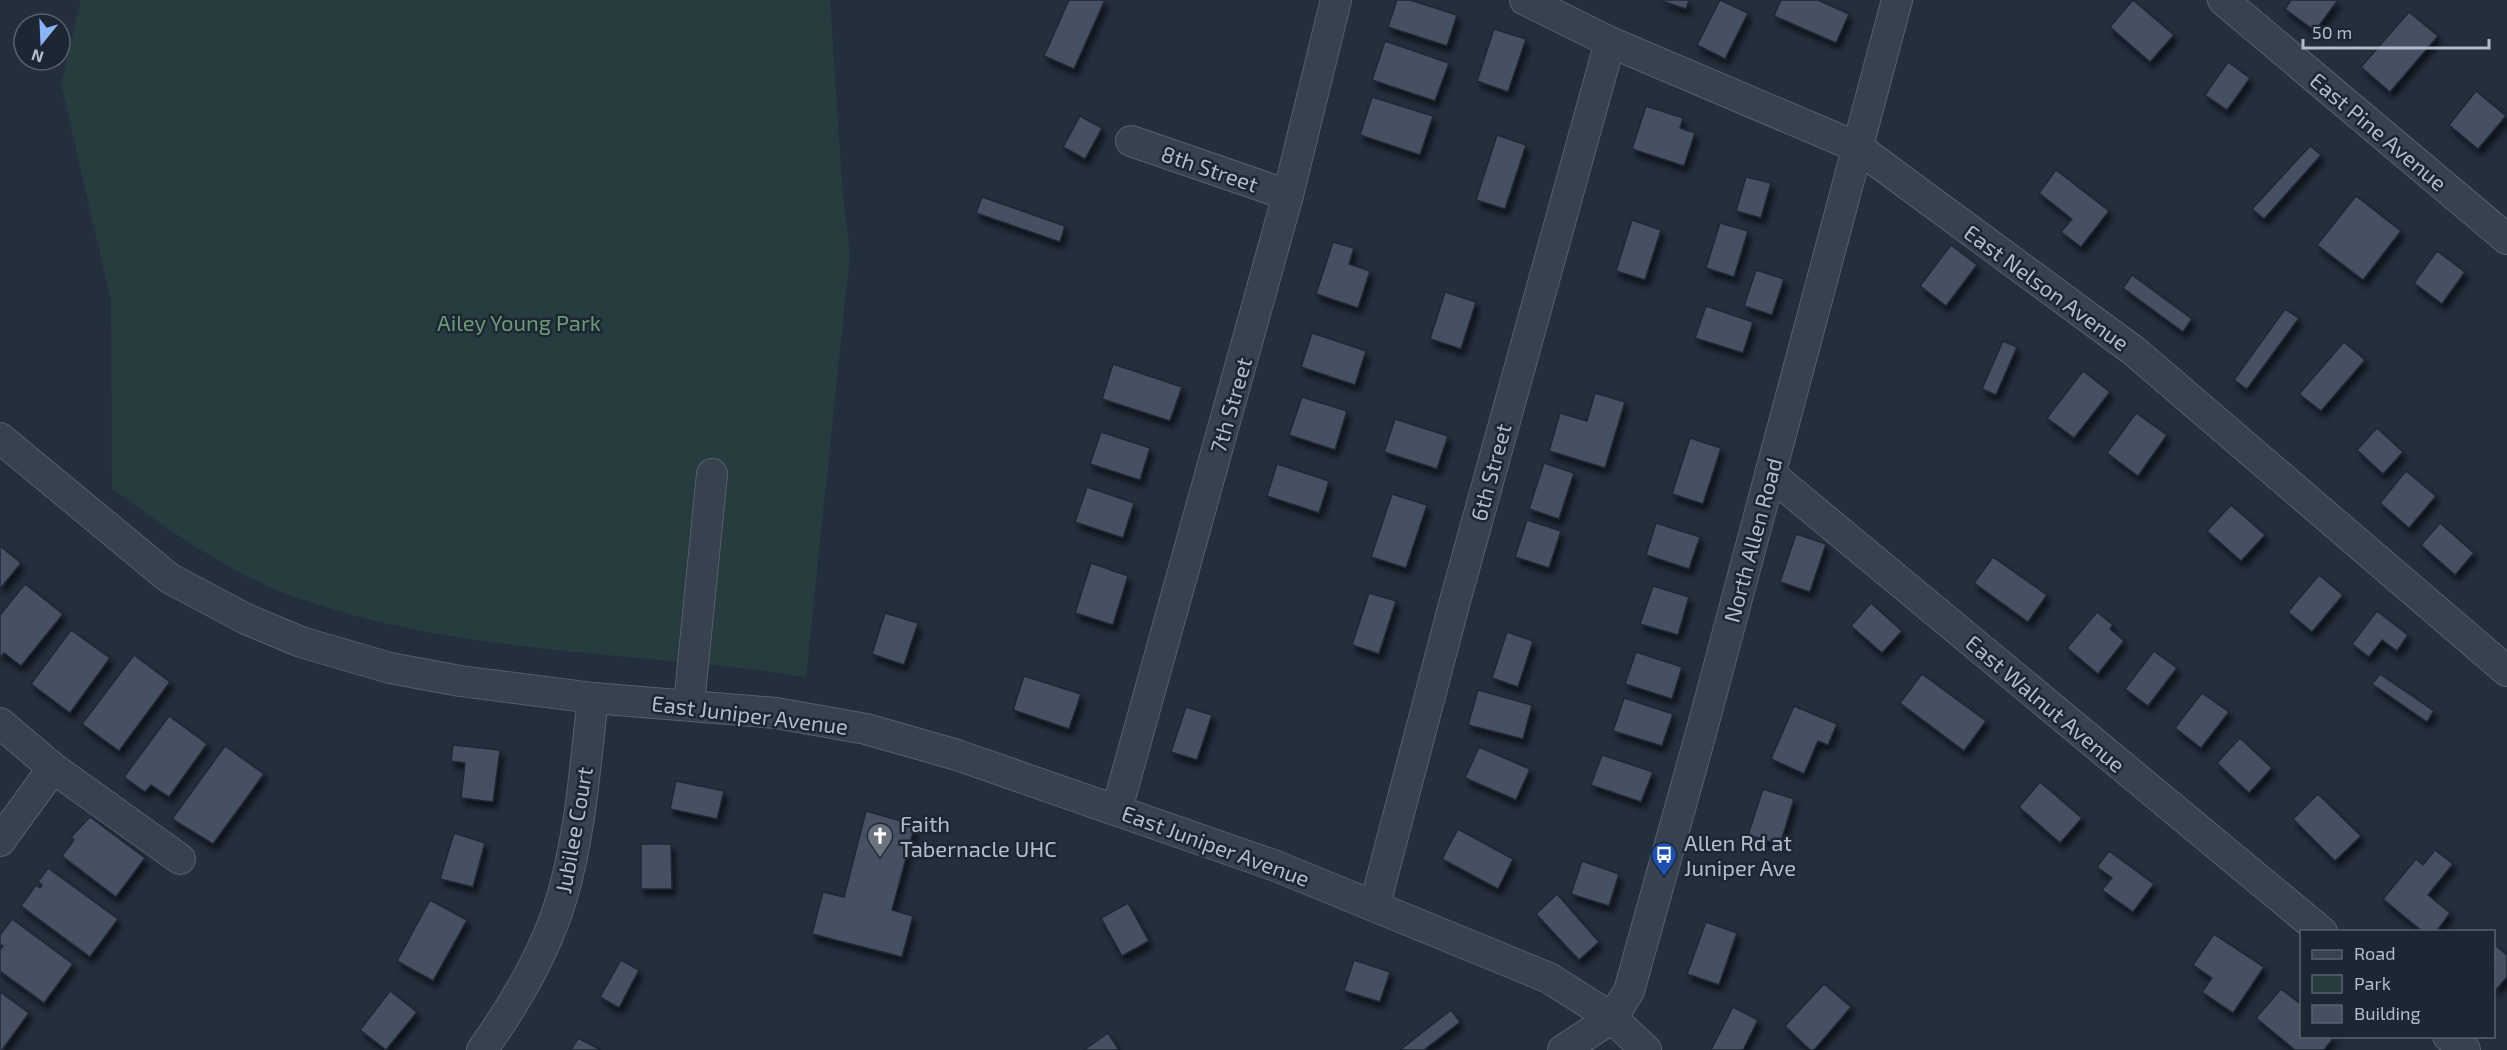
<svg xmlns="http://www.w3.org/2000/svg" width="2507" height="1050" font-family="'Exo 2',sans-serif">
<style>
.green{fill:#263c3f}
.building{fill:#455162;stroke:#1f2835;stroke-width:1.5;filter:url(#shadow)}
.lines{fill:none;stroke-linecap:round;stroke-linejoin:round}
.minor-casing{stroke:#565f6c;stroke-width:32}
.minor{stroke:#38414e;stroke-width:30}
.labels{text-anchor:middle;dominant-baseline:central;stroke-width:5;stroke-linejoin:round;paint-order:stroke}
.street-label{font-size:22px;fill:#b4bcc9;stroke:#1d2633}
.park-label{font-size:22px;fill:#6b9a76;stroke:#1d2633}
.poi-label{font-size:22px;fill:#b4bcc9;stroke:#1d2633;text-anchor:start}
</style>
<defs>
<filter id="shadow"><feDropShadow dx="3.5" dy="6" stdDeviation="3" flood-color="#0009"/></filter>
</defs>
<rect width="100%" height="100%" fill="#242f3e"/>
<path class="green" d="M81 0H830L842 182 850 255 806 677C638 651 466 656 304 600 235 577 173 533 115 491L112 488 111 301 61 84Z"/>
<g class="building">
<path d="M1069 0H1105L1074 69 1044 56Z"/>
<path d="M1397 0H1410L1457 15 1447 46 1388 27Z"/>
<path d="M1659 0H1689L1686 9Z"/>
<path d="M1720 0 1748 13 1725 59 1697 45Z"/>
<path d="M1781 0H1818L1849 14 1836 43 1774 16Z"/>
<path d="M2133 0 2174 35 2150 62 2110 27Z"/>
<path d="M2291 0H2338L2315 31 2285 9Z"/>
<path d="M2409 12 2438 36 2390 92 2361 67Z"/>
<path d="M1494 29 1526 39 1508 92 1477 81Z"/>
<path d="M1385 41 1449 63 1435 101 1372 80Z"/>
<path d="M2228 62 2250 78 2227 110 2205 95Z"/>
<path d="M2476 91 2506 116 2478 149 2449 125Z"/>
<path d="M1372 97 1433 116 1420 155 1360 135Z"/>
<path d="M1646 106 1683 118 1680 128 1695 133 1684 166 1632 149Z"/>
<path d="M1080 116 1102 128 1085 159 1063 147Z"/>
<path d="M1497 135 1526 145 1505 209 1476 200Z"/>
<path d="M2310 146 2321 155 2264 219 2252 209Z"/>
<path d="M2056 170 2109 211 2081 247 2061 232 2072 219 2039 193Z"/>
<path d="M1746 177 1771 183 1761 218 1736 211Z"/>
<path d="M2356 196 2401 231 2363 280 2317 245Z"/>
<path d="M982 197 1065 226 1060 242 976 213Z"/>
<path d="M1632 220 1661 230 1645 280 1616 271Z"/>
<path d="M1720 223 1748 231 1734 277 1706 268Z"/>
<path d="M1333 242 1354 248 1349 264 1370 271 1358 308 1316 294Z"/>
<path d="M1951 245 1977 265 1946 306 1920 286Z"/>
<path d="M2437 251 2465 272 2442 304 2414 283Z"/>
<path d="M1756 270 1784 279 1772 315 1744 306Z"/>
<path d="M2132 275 2192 319 2183 332 2123 288Z"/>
<path d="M1445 292 1476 302 1461 349 1430 339Z"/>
<path d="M1706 306 1753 322 1743 353 1695 338Z"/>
<path d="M2285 309 2299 318 2247 389 2234 380Z"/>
<path d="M1312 333 1366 351 1355 385 1301 367Z"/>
<path d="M2003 341 2017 347 1996 395 1982 389Z"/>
<path d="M2344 342 2365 360 2321 411 2299 394Z"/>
<path d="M1113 364 1182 387 1170 421 1102 399Z"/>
<path d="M2083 371 2110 392 2074 438 2047 418Z"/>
<path d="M1595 393 1625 402 1605 468 1549 451 1560 413 1587 421Z"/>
<path d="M1302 397 1347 411 1335 450 1289 435Z"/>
<path d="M2136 413 2167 435 2138 476 2107 453Z"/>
<path d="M1395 419 1448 436 1437 469 1384 452Z"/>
<path d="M2377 428 2403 452 2383 474 2357 450Z"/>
<path d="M1101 432 1150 448 1140 480 1090 464Z"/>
<path d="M1690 438 1721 448 1703 504 1672 494Z"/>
<path d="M1544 463 1574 473 1559 519 1529 509Z"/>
<path d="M1277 464 1329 481 1319 513 1267 496Z"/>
<path d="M2406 471 2436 496 2409 528 2380 503Z"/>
<path d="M1087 487 1134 503 1123 538 1075 522Z"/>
<path d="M1392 494 1427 505 1406 568 1371 557Z"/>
<path d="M2231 505 2265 535 2241 561 2207 531Z"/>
<path d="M1527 520 1561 531 1549 568 1515 557Z"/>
<path d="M1656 523 1700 537 1689 569 1646 555Z"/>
<path d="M2440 523 2474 553 2455 575 2421 545Z"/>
<path d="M1796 534 1826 544 1810 592 1780 582Z"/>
<path d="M0 546 21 563 0 589Z"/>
<path d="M1993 557 2047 595 2028 622 1974 583Z"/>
<path d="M1091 563 1128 576 1113 625 1075 613Z"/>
<path d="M2319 575 2343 595 2312 632 2288 612Z"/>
<path d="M25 584 63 614 21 666 4 653 0 658V615Z"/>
<path d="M1653 586 1689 597 1678 635 1640 624Z"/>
<path d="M1369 593 1396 601 1379 654 1352 645Z"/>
<path d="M1871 603 1902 631 1882 653 1851 626Z"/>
<path d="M2377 611 2408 635 2397 651 2382 640 2369 657 2352 644Z"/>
<path d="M2097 612 2113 625 2110 629 2124 641 2098 674 2067 648Z"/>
<path d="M885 613 918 623 904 665 872 654Z"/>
<path d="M71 630 110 658 70 713 31 684Z"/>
<path d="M1507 632 1533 641 1518 687 1492 678Z"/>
<path d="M2154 651 2177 668 2148 706 2125 689Z"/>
<path d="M1636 652 1682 667 1672 699 1625 684Z"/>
<path d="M134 655 170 682 119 751 82 724Z"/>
<path d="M1922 674 1986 721 1964 751 1900 703Z"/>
<path d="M2380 674 2434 711 2427 722 2372 684Z"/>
<path d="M1024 676 1081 694 1069 729 1013 710Z"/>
<path d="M1478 690 1532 705 1523 739 1468 725Z"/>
<path d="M2202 693 2229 712 2201 748 2175 728Z"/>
<path d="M1624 698 1673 714 1662 746 1613 731Z"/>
<path d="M1794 706 1837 724 1828 745 1818 741 1804 774 1771 759Z"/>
<path d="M1186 707 1212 715 1197 760 1171 752Z"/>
<path d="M169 716 207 744 169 797 151 785 145 792 124 777Z"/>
<path d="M2240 738 2272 768 2249 793 2217 763Z"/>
<path d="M453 745 500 750 493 802 461 798 465 763 451 761Z"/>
<path d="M225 746 264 774 213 844 172 819Z"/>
<path d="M1479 747 1530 769 1516 800 1465 778Z"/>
<path d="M1602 755 1653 772 1641 802 1591 785Z"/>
<path d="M676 781 724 791 717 819 670 809Z"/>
<path d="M2040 782 2082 818 2060 843 2019 807Z"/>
<path d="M1763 789 1794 799 1780 845 1748 835Z"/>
<path d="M2318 794 2361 836 2335 861 2293 819Z"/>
<path d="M866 811 915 825 892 910 913 916 902 957 812 934 823 892 844 897Z"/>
<path d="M90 817 145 858 116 897 62 856 74 840 71 837Z"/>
<path d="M1458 829 1513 859 1498 889 1442 859Z"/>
<path d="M454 833 485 843 473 887 440 879Z"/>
<path d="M641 844H671L672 889H641Z"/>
<path d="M2435 850 2453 864 2428 895 2450 913 2436 932H2423L2383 899 2416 859 2423 865Z"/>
<path d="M2109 851 2154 884 2133 912 2102 890 2112 878 2097 867Z"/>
<path d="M1582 861 1619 874 1609 906 1571 894Z"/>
<path d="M48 868 118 919 90 957 21 906 36 885 40 888 42 885 38 882Z"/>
<path d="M1557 894 1599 942 1579 960 1536 914Z"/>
<path d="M430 900 467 920 433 981 397 961Z"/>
<path d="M1128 903 1149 941 1122 956 1101 918Z"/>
<path d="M12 919 73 964 44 1003 0 971V950L3 946 0 945V935Z"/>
<path d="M1706 922 1737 933 1719 985 1687 974Z"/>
<path d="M2214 934 2264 967 2233 1013 2202 992 2212 978 2193 965Z"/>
<path d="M2494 944 2507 955V977L2495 991Z"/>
<path d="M621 960 639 970 619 1008 600 997Z"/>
<path d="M1354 960 1390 972 1380 1002 1344 991Z"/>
<path d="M1824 984 1851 1007 1814 1050H1810L1785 1026Z"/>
<path d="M2281 989 2302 1005V1036H2335L2324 1050H2295L2256 1018Z"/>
<path d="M390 991 417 1012 386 1050 360 1030Z"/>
<path d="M0 992 29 1013 2 1050H0Z"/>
<path d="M1733 1007 1758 1020 1743 1050H1711Z"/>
<path d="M1451 1010 1460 1022 1424 1050H1400Z"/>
<path d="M1108 1033 1119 1050H1084Z"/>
<path d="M578 1038 601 1050H571Z"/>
</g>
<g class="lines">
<defs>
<g id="minor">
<path d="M1525 0 1610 42 1857 147 2134 351 2507 671"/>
<path d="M2223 0 2507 239"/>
<path d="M1131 141 1288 195"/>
<path d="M0 438 169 578 246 619 301 642 390 668 460 681 593 698 776 713 866 729 957 755 1276 866 1549 978 1612 1018 1646 1050"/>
<path d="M1770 474 2322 932"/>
<path d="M689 704 712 474"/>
<path d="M0 723 53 768 180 859"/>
<path d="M1117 809 1288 195 1336 0"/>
<path d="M0 841 53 768"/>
<path d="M1375 904 1455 601 1610 42"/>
<path d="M2448 1036 2465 1050"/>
<path d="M482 1050C515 1004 546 951 562 897 581 832 585 765 593 698"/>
<path d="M1563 1050 1612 1018 1629 991 1701 733 1897 0"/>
</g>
</defs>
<use href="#minor" class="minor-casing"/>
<use href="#minor" class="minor"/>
</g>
<defs>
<symbol id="church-pin" viewBox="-11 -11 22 30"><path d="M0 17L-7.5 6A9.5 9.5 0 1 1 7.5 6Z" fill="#6b7280" stroke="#1d2633"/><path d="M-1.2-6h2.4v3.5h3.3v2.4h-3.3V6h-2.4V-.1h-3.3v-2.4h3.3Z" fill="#fff"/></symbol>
<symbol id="bus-pin" viewBox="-11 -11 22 30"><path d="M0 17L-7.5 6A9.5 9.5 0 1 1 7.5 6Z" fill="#1a4fb4" stroke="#1d2633"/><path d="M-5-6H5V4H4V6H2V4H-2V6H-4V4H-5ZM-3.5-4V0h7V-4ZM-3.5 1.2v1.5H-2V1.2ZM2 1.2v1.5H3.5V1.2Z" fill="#fff"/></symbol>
</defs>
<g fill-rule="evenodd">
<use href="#church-pin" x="865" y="821" width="30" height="40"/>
<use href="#bus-pin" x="1649" y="840" width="30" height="40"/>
</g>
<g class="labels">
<g class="street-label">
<text transform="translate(2379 131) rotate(40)">East Pine Avenue</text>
<text transform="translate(1210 168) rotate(19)">8th Street</text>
<text transform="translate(2047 287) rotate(36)">East Nelson Avenue</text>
<text transform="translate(1230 405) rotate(-74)">7th Street</text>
<text transform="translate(1490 472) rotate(-75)">6th Street</text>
<text transform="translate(1752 540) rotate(-75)">North Allen Road</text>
<text transform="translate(2046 703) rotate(40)">East Walnut Avenue</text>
<text transform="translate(750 714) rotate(7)">East Juniper Avenue</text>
<text transform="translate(573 830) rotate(-80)">Jubilee Court</text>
<text transform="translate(1216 845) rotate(20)">East Juniper Avenue</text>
</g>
<g class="park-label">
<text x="519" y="322">Ailey Young Park</text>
</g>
<g class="poi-label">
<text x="900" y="823">Faith<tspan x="900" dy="25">Tabernacle UHC</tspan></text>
<text x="1684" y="842">Allen Rd at<tspan x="1684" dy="25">Juniper Ave</tspan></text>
</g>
</g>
<rect x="2300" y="930" width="195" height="108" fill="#1d2633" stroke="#59626f" stroke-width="1.5"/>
<rect x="2312" y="950" width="30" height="9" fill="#38414e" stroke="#59626f" stroke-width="1.5"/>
<text x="2354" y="960" font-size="18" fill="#b4bcc9">Road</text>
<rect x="2312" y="975" width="30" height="18" fill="#263c3f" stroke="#59626f" stroke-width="1.5"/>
<text x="2354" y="990" font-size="18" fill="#b4bcc9">Park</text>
<rect x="2312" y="1005" width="30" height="18" fill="#455162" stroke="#59626f" stroke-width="1.5"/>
<text x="2354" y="1020" font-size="18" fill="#b4bcc9">Building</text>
<g transform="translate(42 42) rotate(198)"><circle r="28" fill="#1d2633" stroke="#59626f" stroke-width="1.5"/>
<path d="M0-4.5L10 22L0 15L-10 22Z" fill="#8ab4f8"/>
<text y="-9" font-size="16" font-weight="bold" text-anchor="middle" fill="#b4bcc9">N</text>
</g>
<path d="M2303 39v9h186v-9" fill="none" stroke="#b4bcc9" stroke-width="3"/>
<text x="2312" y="39" font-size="18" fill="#b4bcc9" stroke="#1d2633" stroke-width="4.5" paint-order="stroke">50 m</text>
</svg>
